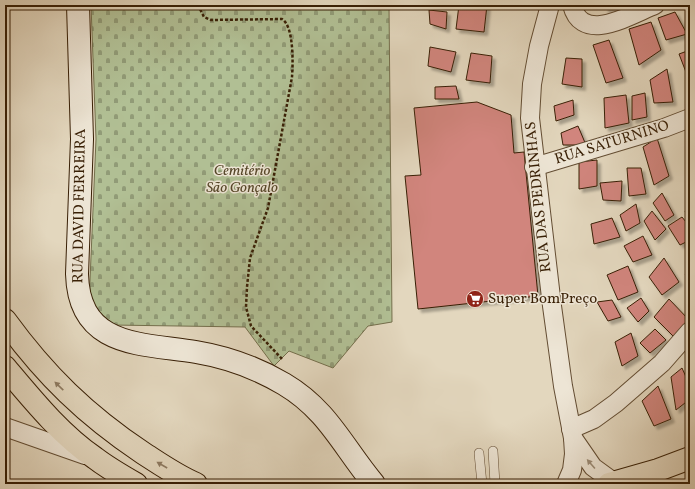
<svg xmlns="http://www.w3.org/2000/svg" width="695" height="489" font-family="Vollkorn,serif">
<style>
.cemetery{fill:url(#cemetery-stones);stroke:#746f4c}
.building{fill:#d1857d;stroke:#381f05;filter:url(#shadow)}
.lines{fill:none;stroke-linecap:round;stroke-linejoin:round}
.lane-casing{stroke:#634d33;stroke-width:10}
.street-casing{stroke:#634d33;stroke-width:20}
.secondary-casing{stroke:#381f05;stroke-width:24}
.primary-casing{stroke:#381f05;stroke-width:24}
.path{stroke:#381f05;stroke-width:2.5;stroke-dasharray:3 2;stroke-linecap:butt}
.lane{stroke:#ede5d5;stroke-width:9}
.street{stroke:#ede5d5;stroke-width:18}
.secondary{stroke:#ede5d5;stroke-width:22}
.primary{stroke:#e3d7be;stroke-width:22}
.oneway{fill:#8e7b62}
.oneway2{fill:#9c8c77}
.labels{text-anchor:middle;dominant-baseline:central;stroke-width:3;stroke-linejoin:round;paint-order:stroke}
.street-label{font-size:15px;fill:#381f05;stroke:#ede5d5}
.park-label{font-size:15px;font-style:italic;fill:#564729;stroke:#ede5d5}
.poi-label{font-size:15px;fill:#381f05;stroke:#ede5d5;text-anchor:start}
</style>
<defs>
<pattern id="cemetery-stones" width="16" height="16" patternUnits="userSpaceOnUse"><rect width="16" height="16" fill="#b1bf94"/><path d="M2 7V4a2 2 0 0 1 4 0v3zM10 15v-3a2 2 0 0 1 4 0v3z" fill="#919b77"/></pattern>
<filter id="shadow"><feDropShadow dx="3.5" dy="3.5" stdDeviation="1" flood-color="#0004"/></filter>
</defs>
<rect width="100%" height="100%" fill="#e3d7be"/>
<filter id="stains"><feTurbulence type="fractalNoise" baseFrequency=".005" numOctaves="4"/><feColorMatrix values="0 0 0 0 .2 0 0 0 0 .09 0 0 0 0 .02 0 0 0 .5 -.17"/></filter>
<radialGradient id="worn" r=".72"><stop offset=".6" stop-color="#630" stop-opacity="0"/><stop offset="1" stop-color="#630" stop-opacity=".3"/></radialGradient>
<path class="cemetery" d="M91 5H389L392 322 368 326 333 368 289 351 274 366 245 327 112 325 89 304 96 139Z"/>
<g class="building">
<path d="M459 5H487L484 32 456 29Z"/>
<path d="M605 5H622L605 9Z"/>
<path d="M429 10 447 12 446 29 430 24Z"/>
<path d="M675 12 687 34 666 40 658 18Z"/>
<path d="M651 22 661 50 639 65 629 29Z"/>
<path d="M609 40 623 78 606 83 593 45Z"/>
<path d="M430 47 456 52 451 72 428 66Z"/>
<path d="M690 50V80H689L679 54Z"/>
<path d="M471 53 492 56 490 83 466 80Z"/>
<path d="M566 58 582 59V87L562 84Z"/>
<path d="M667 69 673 102 654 103 650 80Z"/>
<path d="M456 86 459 99H435V87Z"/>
<path d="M645 93 647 117 632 120V96Z"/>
<path d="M626 95 629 123 605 128 604 98Z"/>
<path d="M573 100 574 115 556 121 554 106Z"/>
<path d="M477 102 511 115 514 153 524 152 538 296 418 309 405 176 421 175 414 108Z"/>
<path d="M578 126 586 145H563L561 133Z"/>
<path d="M657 138 669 176 654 185 643 147Z"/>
<path d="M597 160V186L579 189V162Z"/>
<path d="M627 168H641L646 194 629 196Z"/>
<path d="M622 181 621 201 603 200 600 183Z"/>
<path d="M662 193 674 215 665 221 653 203Z"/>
<path d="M636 204 640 223 626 231 620 215Z"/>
<path d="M690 207V220L685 211Z"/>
<path d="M652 211 666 229 655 240 644 221Z"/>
<path d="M682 217 690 227V240L680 245 668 226Z"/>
<path d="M612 218 620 237 594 244 591 224Z"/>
<path d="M643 236 652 255 633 262 624 246Z"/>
<path d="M664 258 679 282 662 295 649 277Z"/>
<path d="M628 266 638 292 618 300 607 275Z"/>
<path d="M690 269V280L685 274Z"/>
<path d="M641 298 649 311 638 322 627 308Z"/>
<path d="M669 299 689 320 673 336 654 317Z"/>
<path d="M612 300 621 317 608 321 597 302Z"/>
<path d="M655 329 666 340 650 353 640 343Z"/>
<path d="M631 333 638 356 622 366 615 342Z"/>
<path d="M682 368 690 386V399L676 410 671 377Z"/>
<path d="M658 386 671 419 654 426 642 401Z"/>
</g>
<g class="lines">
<defs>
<g id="lane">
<path d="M493 451 495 484"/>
<path d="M479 453 482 484"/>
</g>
<g id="street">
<path d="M550 5 539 46 532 84 530 118 552 306 563 386 573 438 574 454 572 470 566 484"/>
<path d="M572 5C582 45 630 15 655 5"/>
<path d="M534 167 664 128 690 118"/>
<path d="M5 427 85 455"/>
<path d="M571 429 594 419 616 403 662 363 690 331"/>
<path d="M573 438 593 467 615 483"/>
</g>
<path id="secondary" d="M78 5 82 139 77 274C79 348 141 343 196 352 226 357 257 368 284 384 328 410 343 447 374 484"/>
<g id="primary">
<path d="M5 320C45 375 86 415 143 453 160 464 177 476 196 484"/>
<path d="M5 367C32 399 60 434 95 458 108 468 122 476 136 484"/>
<path d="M609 484 658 470 690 458"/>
</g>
</defs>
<use href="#lane" class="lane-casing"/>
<use href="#street" class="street-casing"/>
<use href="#secondary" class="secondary-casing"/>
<use href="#primary" class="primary-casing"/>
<path class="path" d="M198 5 204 17 211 20 282 19C294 26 293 64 292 77L268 208 250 258 247 287 246 307 251 326 283 360"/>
<use href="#lane" class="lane"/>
<use href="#street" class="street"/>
<use href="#secondary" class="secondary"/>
<use href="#primary" class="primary"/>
</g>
<defs><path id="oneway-solid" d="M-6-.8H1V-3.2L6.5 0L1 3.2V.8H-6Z"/></defs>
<g class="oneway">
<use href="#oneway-solid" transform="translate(59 386) rotate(-136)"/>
<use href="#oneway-solid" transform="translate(162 465) rotate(-150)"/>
</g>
<use class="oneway2" href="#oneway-solid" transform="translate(591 464) rotate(-131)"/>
<defs>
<symbol id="supermarket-disc" viewBox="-11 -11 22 22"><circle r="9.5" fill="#8f2418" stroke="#ede5d5"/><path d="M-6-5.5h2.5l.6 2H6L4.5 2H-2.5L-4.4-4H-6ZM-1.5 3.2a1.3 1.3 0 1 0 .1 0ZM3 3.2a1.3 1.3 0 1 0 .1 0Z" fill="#fff"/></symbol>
</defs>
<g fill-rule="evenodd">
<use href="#supermarket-disc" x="465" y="289" width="20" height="20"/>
</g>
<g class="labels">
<g class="street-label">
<text transform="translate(612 143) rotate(-17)">RUA SATURNINO</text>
<text transform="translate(539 197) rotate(-96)">RUA DAS PEDRINHAS</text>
<text transform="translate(80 206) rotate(-89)">RUA DAVID FERREIRA</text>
</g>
<g class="park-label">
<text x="242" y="171">Cemitério<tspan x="242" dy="17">São Gonçalo</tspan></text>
</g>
<g class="poi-label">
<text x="488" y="299">Super BomPreço</text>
</g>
</g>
<rect width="695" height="489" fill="none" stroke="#e3d7be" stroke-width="20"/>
<rect x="6" y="6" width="683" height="477" fill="none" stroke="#381f05" stroke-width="2"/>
<rect x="10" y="10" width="675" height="469" fill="none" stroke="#381f05"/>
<rect width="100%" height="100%" filter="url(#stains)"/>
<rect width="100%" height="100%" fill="url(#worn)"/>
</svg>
